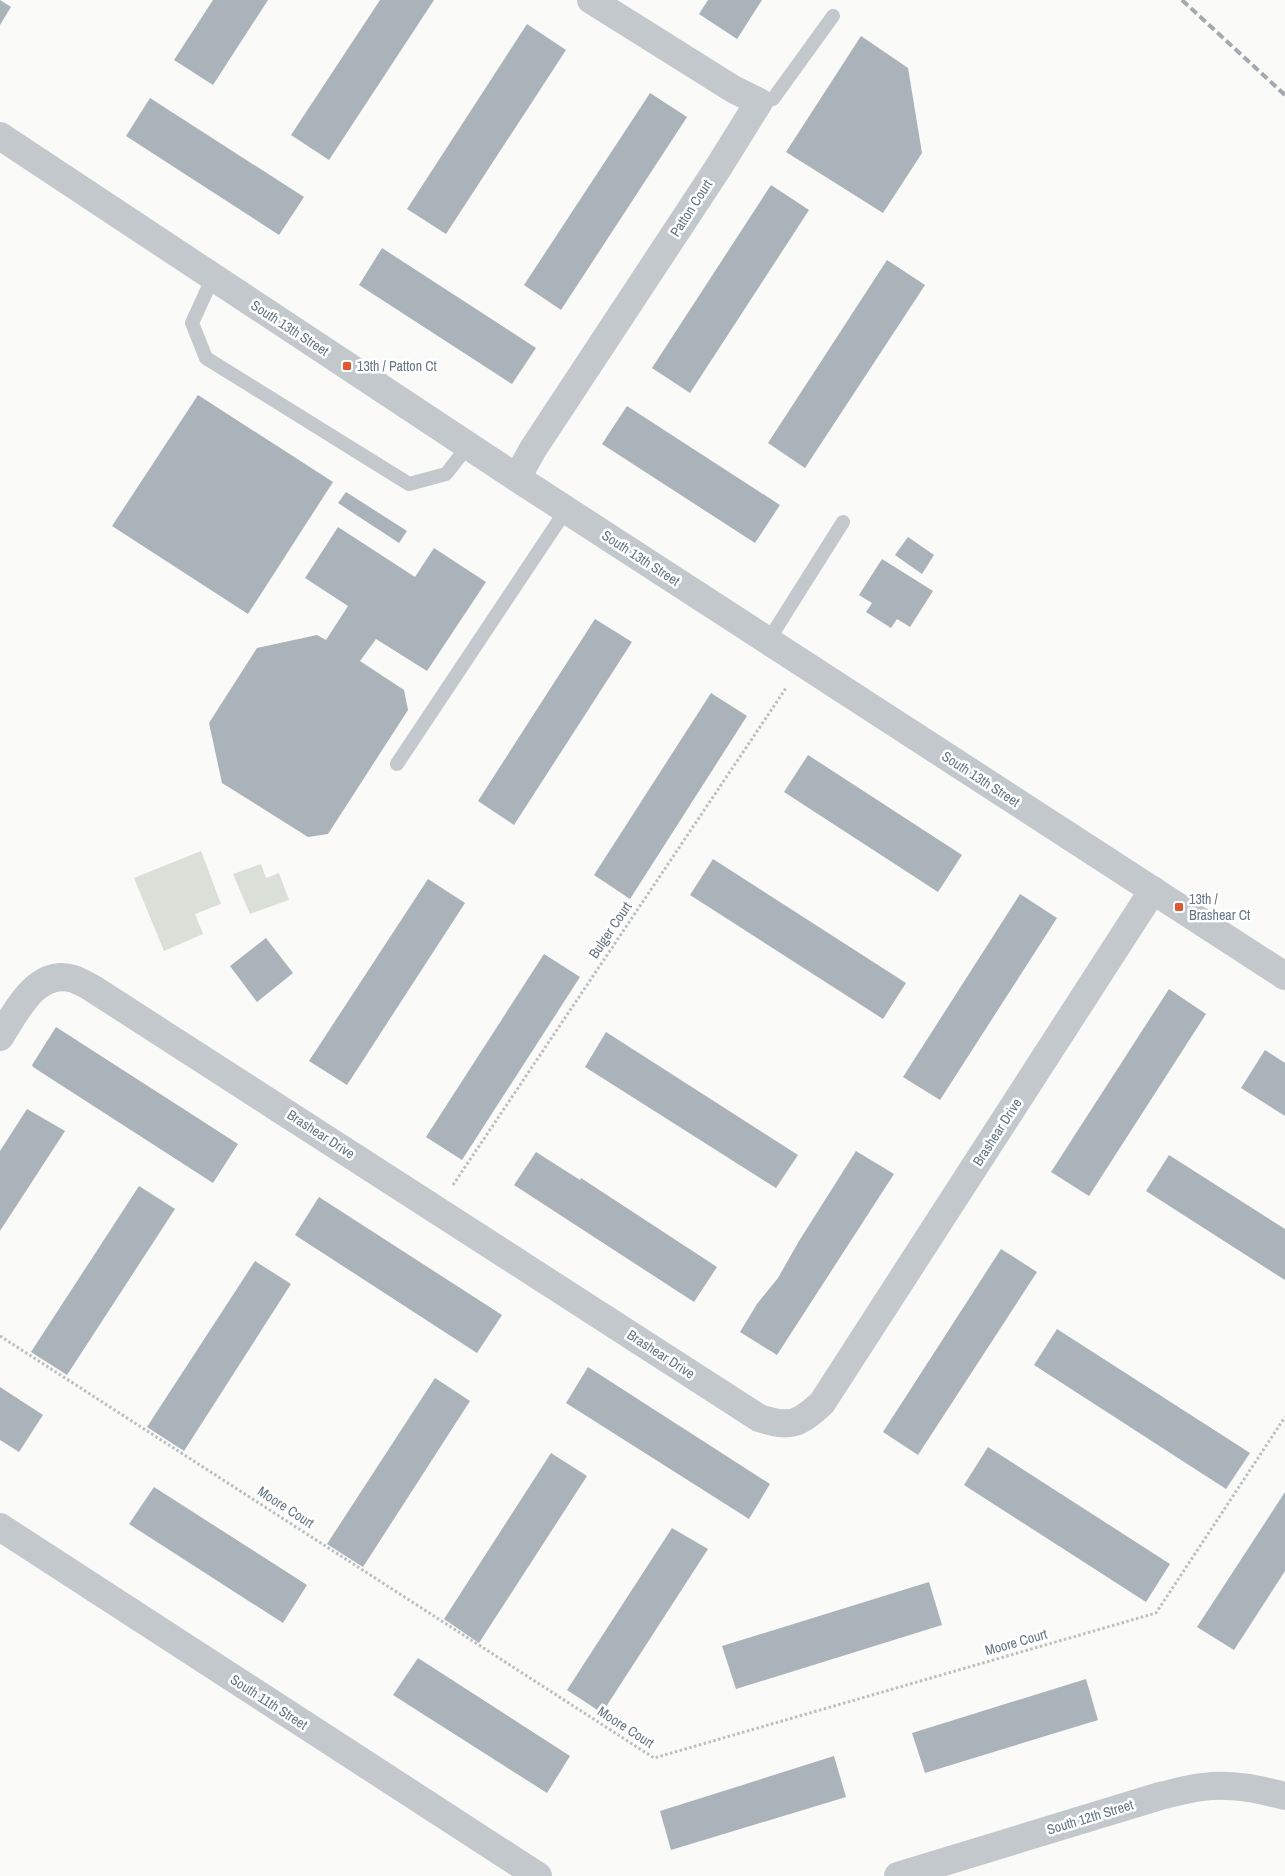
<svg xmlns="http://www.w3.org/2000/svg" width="1285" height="1876" font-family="'Archivo Narrow',sans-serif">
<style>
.green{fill:#dadfd7}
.building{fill:#aab3b9}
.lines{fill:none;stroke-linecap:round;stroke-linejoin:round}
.path{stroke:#bbbfc2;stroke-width:3;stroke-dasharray:2.5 2.5;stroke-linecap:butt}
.service{stroke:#c3c8cc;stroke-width:14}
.minor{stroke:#c3c8cc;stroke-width:28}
.tertiary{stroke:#c3c8cc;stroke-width:28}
.rail{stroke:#a2aab0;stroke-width:4;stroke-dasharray:8 4;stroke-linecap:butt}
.poi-dot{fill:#e4572e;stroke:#fff;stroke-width:2}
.labels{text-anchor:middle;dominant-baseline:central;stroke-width:5;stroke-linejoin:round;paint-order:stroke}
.street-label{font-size:14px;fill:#657683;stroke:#fff}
.poi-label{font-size:14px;fill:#657683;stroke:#fff;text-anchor:start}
</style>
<rect width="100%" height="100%" fill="#fafaf8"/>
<g class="green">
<path d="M201 851 221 904 195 914 203 934 164 951 134 878Z"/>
<path d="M261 864 266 878 279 873 289 900 250 914 233 874Z"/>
</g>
<g class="building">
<path d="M0 0 11 7 0 25Z"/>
<path d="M213 0H268L213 85 174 60Z"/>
<path d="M380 0H434L329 160 291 135Z"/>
<path d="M708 0H762L737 39 699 14Z"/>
<path d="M527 24 566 50 446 234 407 209Z"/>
<path d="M861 36 908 68 922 153 883 213 786 152Z"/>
<path d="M650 93 687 117 561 310 524 285Z"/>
<path d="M150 98 304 197 279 235 126 136Z"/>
<path d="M771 185 809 210 690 393 652 368Z"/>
<path d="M382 248 536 348 512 384 359 285Z"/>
<path d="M887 260 925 285 805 468 768 443Z"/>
<path d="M198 395 333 482 248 614 112 526Z"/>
<path d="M627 406 780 505 755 543 602 444Z"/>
<path d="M346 492 407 531 399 543 338 503Z"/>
<path d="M338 527 415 577 434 548 486 582 427 671 376 639 360 661 404 690 408 710 328 834 308 837 222 783 209 723 257 648 317 635 326 640 348 606 305 578Z"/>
<path d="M908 537 934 555 922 574 895 555Z"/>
<path d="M882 559 933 591 910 627 897 619 891 628 866 612 872 603 859 595Z"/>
<path d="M595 619 632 642 514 825 478 801Z"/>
<path d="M711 693 747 716 630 899 594 875Z"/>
<path d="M808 755 962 855 938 892 784 792Z"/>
<path d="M713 859 906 983 883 1019 690 895Z"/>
<path d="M428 879 465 903 347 1085 309 1061Z"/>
<path d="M1020 894 1057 918 940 1100 903 1077Z"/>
<path d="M266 938 293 973 257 1002 230 966Z"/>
<path d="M544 954 580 977 462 1160 426 1137Z"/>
<path d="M1169 989 1206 1014 1089 1196 1051 1172Z"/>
<path d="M56 1027 238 1144 213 1183 33 1067 32 1065Z"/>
<path d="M606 1032 798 1155 776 1188 585 1067Z"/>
<path d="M1265 1050 1285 1063V1116L1241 1088Z"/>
<path d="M27 1109 65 1131 0 1231V1151Z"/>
<path d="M856 1151 894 1174 777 1355 740 1332 757 1304 778 1278 799 1241Z"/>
<path d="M536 1152 580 1180 581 1178 717 1267 694 1302 514 1185Z"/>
<path d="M1169 1155 1285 1229V1280L1146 1191Z"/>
<path d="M139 1186 175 1209 67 1375 31 1352Z"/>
<path d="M319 1197 502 1315 477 1353 295 1235Z"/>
<path d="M1001 1249 1037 1272 918 1455 883 1432Z"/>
<path d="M255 1261 291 1284 184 1451 147 1427Z"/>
<path d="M1057 1329 1250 1453 1226 1489 1034 1365Z"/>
<path d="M588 1367 770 1484 749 1519 566 1403Z"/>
<path d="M435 1378 470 1401 363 1567 327 1544Z"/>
<path d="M0 1387 43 1415 19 1452 0 1440Z"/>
<path d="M988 1447 1170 1564 1146 1602 964 1485Z"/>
<path d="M551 1453 587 1476 479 1643 444 1619Z"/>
<path d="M154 1487 307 1585 283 1623 129 1524Z"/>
<path d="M1285 1492V1571L1234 1650 1197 1627Z"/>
<path d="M672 1528 708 1549 602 1713 567 1690Z"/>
<path d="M929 1582 942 1625 736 1689 722 1646Z"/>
<path d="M418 1658 570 1756 547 1793 393 1695Z"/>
<path d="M1086 1679 1098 1720 925 1773 912 1733Z"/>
<path d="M834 1756 846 1797 671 1850 660 1811Z"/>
</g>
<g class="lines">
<g class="path">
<path d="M453 1185 786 688"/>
<path d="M0 1336 654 1758 1156 1613 1285 1417"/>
</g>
<g class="service">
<path d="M759 102 773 99 833 16"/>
<path d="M213 277 192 323 206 358 409 484 446 474 468 446"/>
<path d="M768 641 843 522"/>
<path d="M397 764 566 510"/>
</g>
<g class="minor">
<path d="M0 136 517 478 1285 976"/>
<path d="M517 478 533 449 718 168 759 102 733 89 591 0"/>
<path d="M0 1037C16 1012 37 967 74 979 81 982 89 986 95 990L759 1418C790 1428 798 1425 822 1403L1153 890"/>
</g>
<g class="tertiary">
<path d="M0 1527 538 1876"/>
<path d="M898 1876 1160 1796C1174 1793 1189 1788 1203 1787 1231 1783 1258 1789 1285 1796"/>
</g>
<path class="rail" d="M1182 0 1285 95"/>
</g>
<g class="poi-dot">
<rect x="342" y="361" width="10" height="10" rx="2.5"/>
<rect x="1174" y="902" width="10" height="10" rx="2.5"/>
</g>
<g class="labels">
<g class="street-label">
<text transform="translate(691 208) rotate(-57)">Patton Court</text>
<text transform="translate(290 328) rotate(33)">South 13th Street</text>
<text transform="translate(641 558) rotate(33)">South 13th Street</text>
<text transform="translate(981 779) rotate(33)">South 13th Street</text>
<text transform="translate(610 930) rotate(-56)">Bulger Court</text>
<text transform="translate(997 1132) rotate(-57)">Brashear Drive</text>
<text transform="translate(321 1134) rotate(33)">Brashear Drive</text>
<text transform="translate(661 1354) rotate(33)">Brashear Drive</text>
<text transform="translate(286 1507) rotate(33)">Moore Court</text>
<text transform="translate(1016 1642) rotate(-16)">Moore Court</text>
<text transform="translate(269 1702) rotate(33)">South 11th Street</text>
<text transform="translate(626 1727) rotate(33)">Moore Court</text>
<text transform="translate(1090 1817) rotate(-17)">South 12th Street</text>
</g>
<g class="poi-label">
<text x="357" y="366">13th / Patton Ct</text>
<text x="1189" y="899">13th /<tspan x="1189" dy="16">Brashear Ct</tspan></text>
</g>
</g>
</svg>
